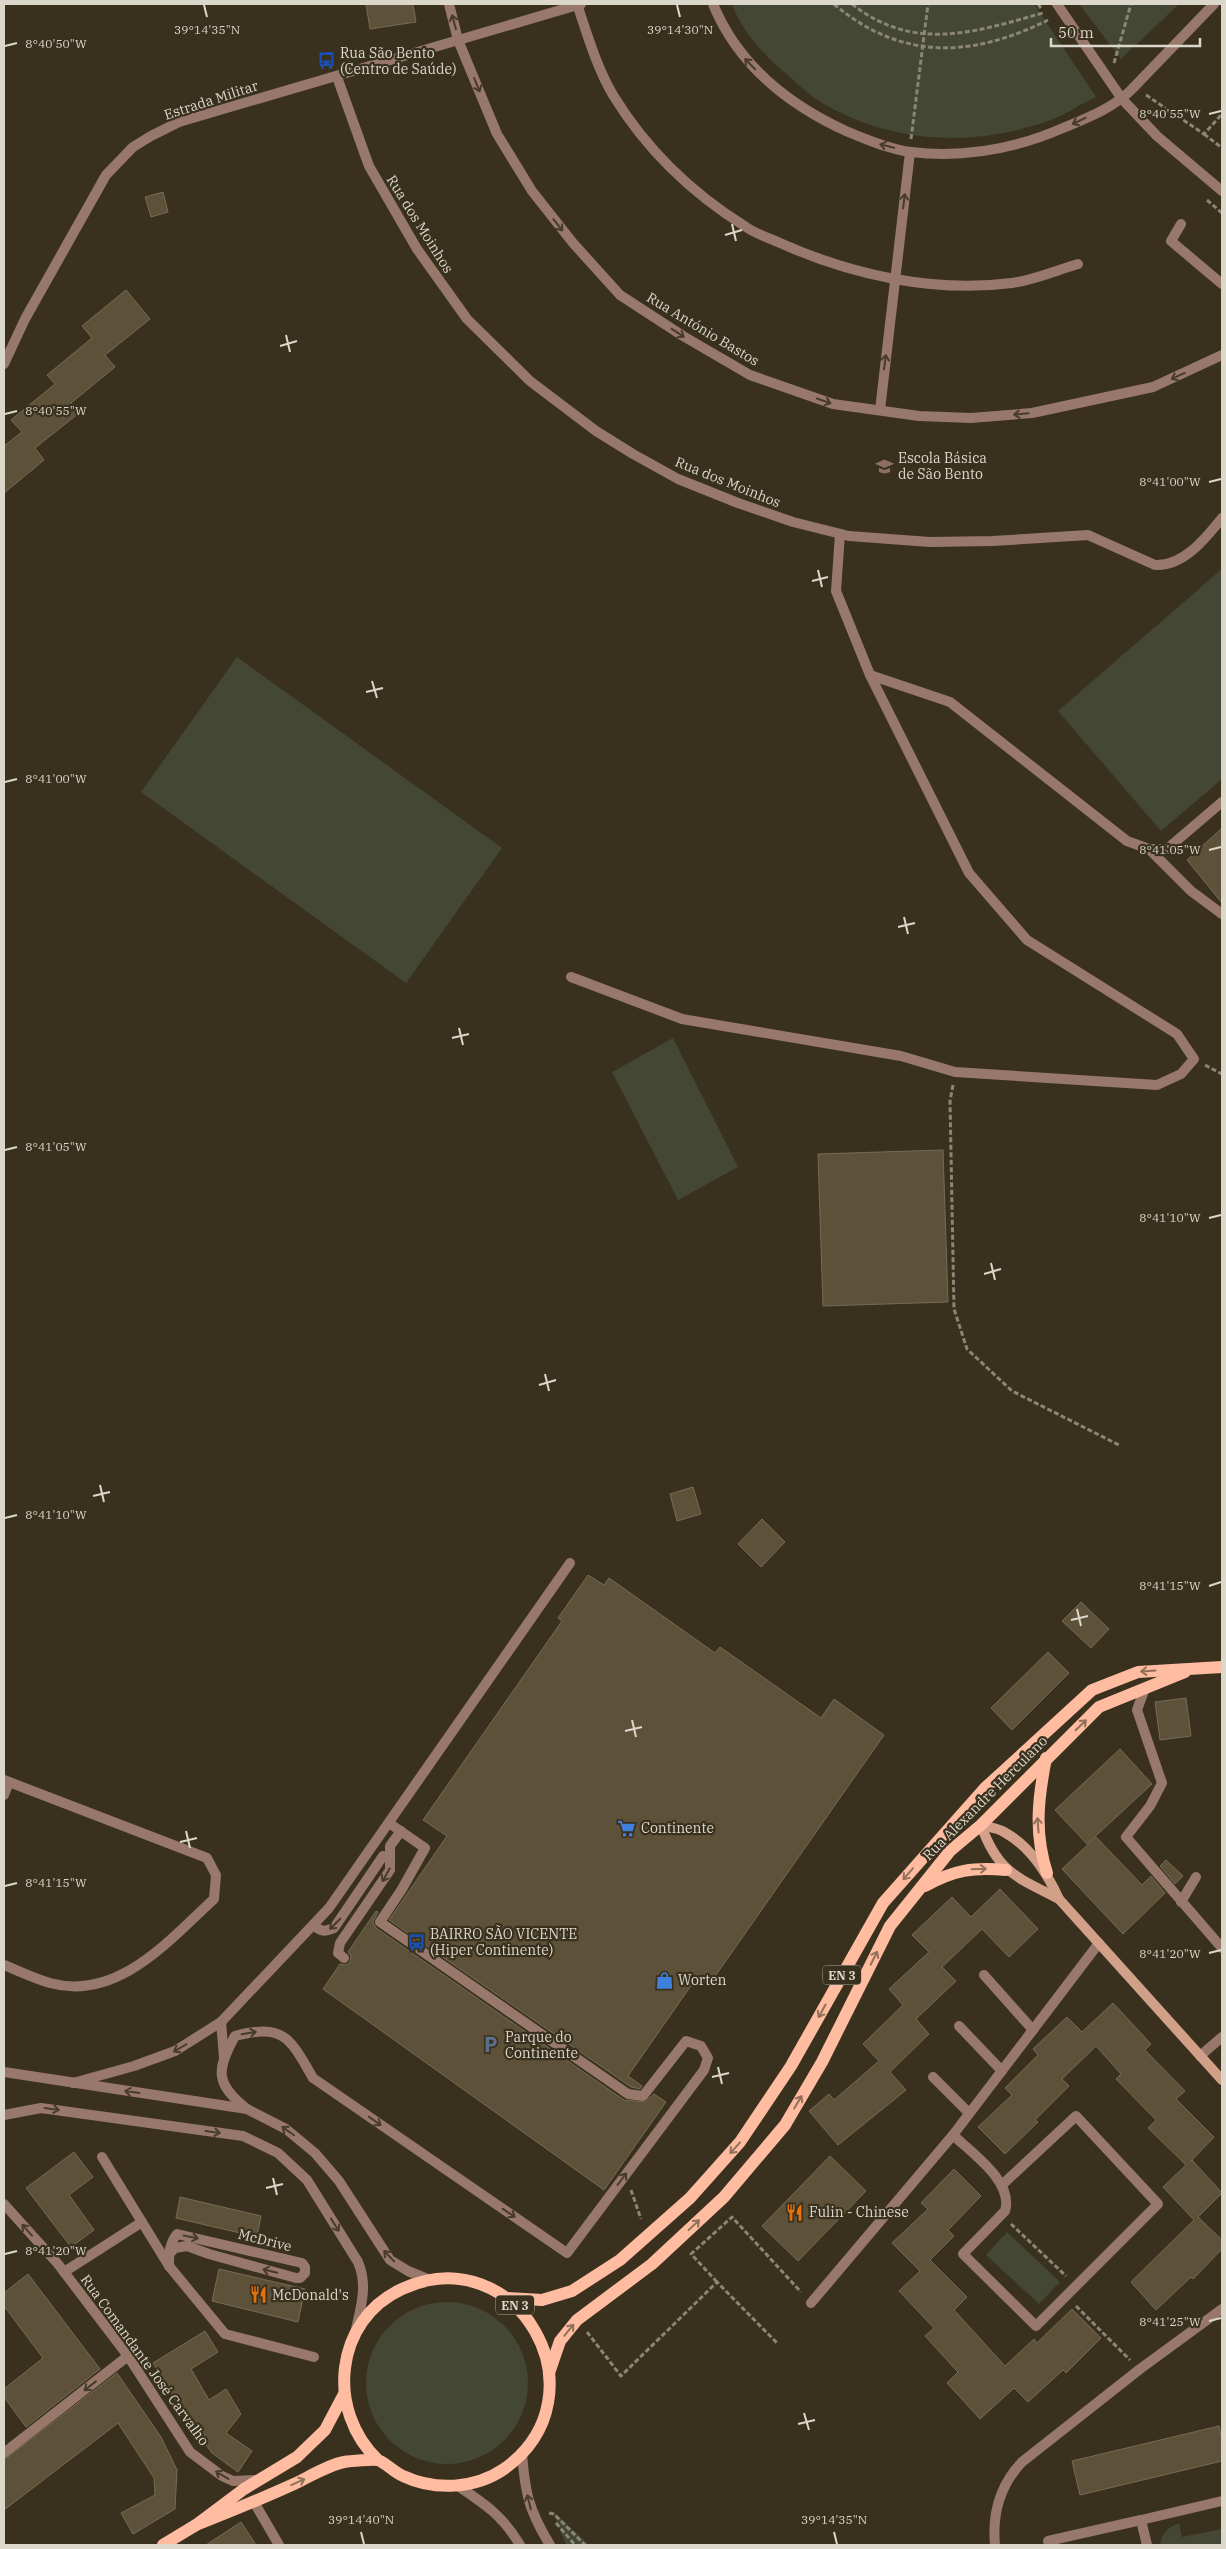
<svg xmlns="http://www.w3.org/2000/svg" width="1226" height="2549" font-family="'IBM Plex Serif',serif">
<style>
.green{fill:#434733}
.building{fill:#5d5239;stroke:#756c57}
.lines{fill:none;stroke-linecap:round;stroke-linejoin:round}
.path{stroke:#8b8575;stroke-width:3;stroke-dasharray:5 2.5;stroke-linecap:butt}
.service{stroke:#98786a;stroke-width:10}
.minor{stroke:#98786a;stroke-width:10}
.tertiary{stroke:#98786a;stroke-width:10}
.secondary{stroke:#d29f89;stroke-width:10}
.primary{stroke:#ffbca1;stroke-width:12}
.oneway{stroke:#473c29}
.oneway2{stroke:#927059}
.ticks{fill:none;stroke:#dcd7cb;stroke-width:2}
.labels{text-anchor:middle;dominant-baseline:central;stroke-width:4.5;stroke-linejoin:round;paint-order:stroke}
.shield{fill:#39311e;stroke:#aba597;stroke-width:1}
.shield-label{font-size:12px;font-weight:bold;fill:#dcd7cb}
.poi-label{font-size:14px;fill:#dcd7cb;stroke:#39311e;text-anchor:start}
.street-label{font-size:14px;fill:#dcd7cb;stroke:#39311e}
.ticks-label{font-size:12px;text-anchor:middle;fill:#dcd7cb;stroke:#39311e;stroke-width:4.5;stroke-linejoin:round;paint-order:stroke}
</style>
<rect width="100%" height="100%" fill="#39311e"/>
<g class="green">
<path d="M732 4H1034L1096 97C1079 105 1062 117 1045 122 970 148 888 143 819 101 809 95 799 85 790 77 767 58 742 33 732 4Z"/>
<path d="M1079 4H1179L1121 59Z"/>
<path d="M1222 569V779L1161 831 1058 711Z"/>
<path d="M237 657 502 848 406 983 141 792Z"/>
<path d="M673 1038 738 1167 678 1200 612 1072Z"/>
<path d="M1007 2232 1060 2282 1039 2304 986 2255Z"/>
<circle cx="447" cy="2383" r="81"/>
<path d="M552 2510 589 2545H566Z"/>
<path d="M1179 2523 1182 2537 1222 2529V2545H1160C1162 2533 1167 2528 1179 2523Z"/>
</g>
<g class="building">
<path d="M366 4H413L416 22 370 29Z"/>
<path d="M163 192 168 212 151 217 145 197Z"/>
<path d="M126 290 150 319 105 355 115 367 71 403 79 413 35 448 44 460 4 493V446L22 432 11 420 55 384 47 375 92 338 82 326Z"/>
<path d="M1222 828V903L1187 860Z"/>
<path d="M943 1150 948 1302 823 1306 818 1154Z"/>
<path d="M693 1487 701 1514 677 1521 670 1494Z"/>
<path d="M762 1519 785 1542 761 1567 738 1544Z"/>
<path d="M588 1575 604 1585 609 1578 715 1653 720 1647 821 1718 834 1699 884 1735 709 1985 697 1977 628 2076 642 2086 640 2089 631 2087 389 1920 447 1836 423 1820 562 1621 558 1618Z"/>
<path d="M1081 1602 1109 1629 1091 1648 1062 1621Z"/>
<path d="M1048 1652 1069 1673 1012 1730 991 1708Z"/>
<path d="M1186 1698 1191 1736 1160 1740 1155 1702Z"/>
<path d="M1120 1749 1152 1784 1087 1844 1055 1810Z"/>
<path d="M1096 1837 1142 1885 1151 1876 1165 1893 1123 1934 1062 1869Z"/>
<path d="M1166 1860 1183 1876 1175 1884 1160 1866Z"/>
<path d="M1000 1889 1038 1929 1009 1957 982 1929 942 1967 956 1981 916 2019 929 2034 890 2072 906 2090 838 2145 809 2111 829 2094 834 2100 879 2061 863 2044 903 2005 889 1989 929 1952 912 1935 952 1897 971 1917Z"/>
<path d="M376 1911 378 1912 373 1922 376 1928 624 2100 645 2102 654 2094 666 2102 604 2190 323 1989 340 1964 346 1965 350 1962 351 1956 348 1952Z"/>
<path d="M1113 2003 1151 2044 1145 2050 1185 2091 1176 2099 1214 2137 1190 2162 1192 2160 1222 2193 1198 2217 1222 2240V2249L1193 2279 1191 2277 1156 2310 1131 2282 1194 2220 1163 2187 1186 2165 1148 2128 1156 2120 1116 2079 1121 2074 1096 2046 1062 2079 1069 2086 1035 2120 1038 2122 1005 2154 978 2127 1012 2095 1005 2088 1038 2055 1033 2049 1067 2017 1082 2032Z"/>
<path d="M74 2152 93 2177 69 2195 94 2230 71 2247 26 2188Z"/>
<path d="M830 2156 866 2191 798 2261 762 2226Z"/>
<path d="M954 2169 981 2196 948 2230 954 2236 930 2260 967 2297 954 2310 1005 2366 1034 2339 1037 2343 1072 2309 1101 2338 1066 2373 1063 2370 1028 2402 1014 2388 980 2419 947 2383 958 2372 925 2336 934 2328 899 2291 920 2271 892 2243 928 2209 921 2203Z"/>
<path d="M180 2197 261 2216 257 2237 176 2218Z"/>
<path d="M219 2269 305 2289 298 2322 212 2301Z"/>
<path d="M28 2274 100 2369 26 2427 4 2397V2389L43 2358 4 2306V2293Z"/>
<path d="M205 2331 218 2352 191 2369 209 2400 226 2389 241 2414 226 2433 252 2451 238 2472 212 2453 184 2415 153 2363Z"/>
<path d="M117 2373 161 2437 177 2470 175 2509 133 2534 121 2513 155 2495 154 2478 118 2423 4 2510V2460Z"/>
<path d="M1219 2426 1222 2440V2461L1080 2495 1072 2461Z"/>
<path d="M241 2522 256 2545H206Z"/>
</g>
<g class="lines">
<g class="path">
<path d="M834 4C901 61 972 58 1048 20"/>
<path d="M852 4C914 53 975 32 1043 13"/>
<path d="M1038 4 1042 10"/>
<path d="M1114 63 1131 4"/>
<path d="M1146 95 1204 134 1222 114"/>
<path d="M1204 134 1222 148"/>
<path d="M911 139 928 4"/>
<path d="M1207 200 1222 213"/>
<path d="M1205 1065 1222 1074"/>
<path d="M953 1085 950 1101 954 1309 967 1349 1012 1391 1121 1446"/>
<path d="M631 2190 641 2219"/>
<path d="M1011 2224 1066 2276"/>
<path d="M717 2282 691 2254 732 2217 801 2292"/>
<path d="M1076 2306 1130 2360"/>
<path d="M587 2332 621 2376 717 2282 777 2343"/>
<path d="M549 2513 554 2514 585 2545"/>
<path d="M556 2523 575 2545"/>
</g>
<g class="service">
<path d="M1134 87 1214 4"/>
<path d="M870 675 950 702 1127 841 1149 849H1167L1222 802"/>
<path d="M1149 849 1191 891 1222 914"/>
<path d="M571 977 682 1019 901 1056 955 1072 1157 1085 1181 1074 1194 1059 1177 1034 1027 940 969 873 870 675 836 591 840 534"/>
<path d="M1181 1902 1196 1877"/>
<path d="M313 1925C322 1932 324 1932 334 1928L383 1856"/>
<path d="M344 1958 338 1953 340 1943 390 1870V1846L401 1831"/>
<path d="M984 1975 1033 2030"/>
<path d="M221 2022 224 2057"/>
<path d="M959 2026 1002 2071"/>
<path d="M933 2077 969 2113"/>
<path d="M73 2083 134 2066 175 2051 221 2022 329 1908 570 1563"/>
<path d="M247 2109C215 2084 216 2070 235 2036 284 2023 290 2038 313 2078L567 2253 704 2070 708 2058 701 2046 686 2041 643 2096 628 2094 380 1922 402 1889 425 1848 389 1823"/>
<path d="M102 2157 169 2266 225 2334 314 2357"/>
<path d="M169 2266C169 2254 169 2244 177 2234L302 2263 305 2267V2273L300 2278H296L209 2254 187 2246 175 2248 170 2253"/>
<path d="M64 2272 142 2222"/>
</g>
<g class="minor">
<path d="M449 4 458 40 497 134 532 191 573 243 620 295 683 336 750 375 833 404 919 416 971 418 1032 413 1153 387 1222 355"/>
<path d="M577 4C587 34 597 68 613 95 646 149 693 194 746 227 756 234 769 238 780 243 852 275 933 293 1012 283 1034 280 1057 270 1078 264"/>
<path d="M713 4C738 65 787 104 846 131 867 140 889 149 911 152 963 158 1015 149 1063 128 1087 118 1116 107 1134 87"/>
<path d="M1057 4 1122 99 1157 136 1222 191"/>
<path d="M337 77 369 166 417 249 467 319 530 381 596 431 633 454 678 479 738 503 793 522 849 536 930 542 993 541 1088 535 1155 565C1183 567 1206 538 1222 518"/>
<path d="M1181 224 1171 241 1222 284"/>
<path d="M4 364 25 319 106 175 133 147 151 136 179 122 581 4"/>
<path d="M880 410 910 152"/>
<path d="M1145 1688 1137 1710 1162 1783 1150 1806 1126 1837 1222 1948"/>
<path d="M4 1780 207 1858 216 1875 214 1899C170 1939 118 2002 50 1983 35 1979 19 1971 4 1965"/>
<path d="M4 1795 9 1782"/>
<path d="M1200 2056 1222 2037"/>
<path d="M953 2135C972 2153 1014 2182 1005 2211L963 2254 1036 2326 1158 2204 1076 2116 1003 2184"/>
<path d="M4 2204 58 2264 128 2356 190 2452 222 2476 233 2481 256 2480"/>
<path d="M811 2303 953 2135 1099 1943"/>
<path d="M4 2453 128 2356"/>
<path d="M522 2453C525 2493 529 2511 550 2545"/>
<path d="M458 2486C485 2504 503 2516 520 2545"/>
<path d="M254 2502 279 2545"/>
<path d="M995 2545C992 2513 1000 2485 1022 2462L1140 2369 1222 2309"/>
<path d="M1049 2545 1048 2541 1141 2520"/>
<path d="M1147 2545 1141 2520 1222 2501"/>
</g>
<g class="tertiary">
<path d="M4 2072 247 2109 286 2129 315 2153 339 2181 390 2260 408 2271 430 2280"/>
<path d="M4 2115 41 2108 243 2136 278 2153 307 2180 358 2262C368 2285 361 2306 356 2329"/>
</g>
<g class="secondary">
<path d="M981 1825C988 1827 998 1828 1004 1832 1030 1846 1047 1873 1059 1899L1222 2080"/>
<path d="M981 1825C998 1873 1017 1877 1059 1899"/>
</g>
<g class="primary">
<path d="M1046 1758C1038 1799 1034 1833 1047 1873"/>
<path d="M925 1886C954 1870 973 1867 1006 1870"/>
<path d="M506 2298 542 2300 572 2291 620 2260 690 2198 740 2142 791 2066 883 1903 985 1788 1092 1690 1138 1672 1222 1667"/>
<path d="M549 2373 560 2341 577 2320 652 2264 724 2197 785 2125 822 2062 890 1926 950 1851 981 1825 1099 1707 1185 1672"/>
<path d="M196 2525C229 2512 261 2499 294 2484 309 2477 328 2465 344 2462 350 2461 373 2459 378 2460 386 2463 395 2473 403 2476 435 2491 475 2489 504 2469 608 2395 517 2236 402 2289 334 2320 326 2411 378 2460"/>
<path d="M163 2545 196 2525 244 2489 297 2457 325 2430 344 2394"/>
</g>
</g>
<defs><path id="oneway-shaft" d="M-6 0H5M1.5-3L5.5 0L1.5 3" fill="none" stroke-width="1.6" stroke-linecap="round" stroke-linejoin="round" transform="scale(1.25)"/></defs>
<g class="oneway">
<use href="#oneway-shaft" transform="translate(454 22) rotate(-105)"/>
<use href="#oneway-shaft" transform="translate(750 64) rotate(-134)"/>
<use href="#oneway-shaft" transform="translate(477 85) rotate(68)"/>
<use href="#oneway-shaft" transform="translate(1079 121) rotate(154)"/>
<use href="#oneway-shaft" transform="translate(887 146) rotate(-166)"/>
<use href="#oneway-shaft" transform="translate(904 201) rotate(-83)"/>
<use href="#oneway-shaft" transform="translate(558 225) rotate(52)"/>
<use href="#oneway-shaft" transform="translate(678 333) rotate(33)"/>
<use href="#oneway-shaft" transform="translate(885 362) rotate(-83)"/>
<use href="#oneway-shaft" transform="translate(1178 376) rotate(156)"/>
<use href="#oneway-shaft" transform="translate(824 401) rotate(19)"/>
<use href="#oneway-shaft" transform="translate(1021 414) rotate(175)"/>
<use href="#oneway-shaft" transform="translate(386 1875) rotate(119)"/>
<use href="#oneway-shaft" transform="translate(335 1924) rotate(135)"/>
<use href="#oneway-shaft" transform="translate(249 2033) rotate(-10)"/>
<use href="#oneway-shaft" transform="translate(180 2048) rotate(150)"/>
<use href="#oneway-shaft" transform="translate(132 2092) rotate(-172)"/>
<use href="#oneway-shaft" transform="translate(52 2109) rotate(8)"/>
<use href="#oneway-shaft" transform="translate(375 2121) rotate(35)"/>
<use href="#oneway-shaft" transform="translate(288 2131) rotate(-145)"/>
<use href="#oneway-shaft" transform="translate(213 2132) rotate(8)"/>
<use href="#oneway-shaft" transform="translate(622 2179) rotate(-53)"/>
<use href="#oneway-shaft" transform="translate(509 2213) rotate(34)"/>
<use href="#oneway-shaft" transform="translate(335 2225) rotate(58)"/>
<use href="#oneway-shaft" transform="translate(27 2230) rotate(-132)"/>
<use href="#oneway-shaft" transform="translate(191 2237) rotate(12)"/>
<use href="#oneway-shaft" transform="translate(389 2256) rotate(-134)"/>
<use href="#oneway-shaft" transform="translate(270 2271) rotate(-166)"/>
<use href="#oneway-shaft" transform="translate(90 2386) rotate(142)"/>
<use href="#oneway-shaft" transform="translate(222 2475) rotate(-149)"/>
<use href="#oneway-shaft" transform="translate(529 2502) rotate(-104)"/>
</g>
<g class="oneway2">
<use href="#oneway-shaft" transform="translate(1148 1671) rotate(176)"/>
<use href="#oneway-shaft" transform="translate(1081 1725) rotate(-44)"/>
<use href="#oneway-shaft" transform="translate(1038 1825) rotate(-94)"/>
<use href="#oneway-shaft" transform="translate(979 1869) rotate(-2)"/>
<use href="#oneway-shaft" transform="translate(908 1874) rotate(131)"/>
<use href="#oneway-shaft" transform="translate(874 1958) rotate(-63)"/>
<use href="#oneway-shaft" transform="translate(822 2011) rotate(119)"/>
<use href="#oneway-shaft" transform="translate(798 2102) rotate(-59)"/>
<use href="#oneway-shaft" transform="translate(735 2148) rotate(132)"/>
<use href="#oneway-shaft" transform="translate(694 2225) rotate(-43)"/>
<use href="#oneway-shaft" transform="translate(569 2330) rotate(-51)"/>
<use href="#oneway-shaft" transform="translate(298 2482) rotate(-24)"/>
</g>
<path class="ticks" d="M204 5 207 17M677 5 680 17M5 46 17 43M1209 114 1221 111M732 224 736 241M725 235 742 230M286 335 290 352M280 346 297 341M5 414 17 411M1209 482 1221 479M818 570 822 587M812 581 828 577M372 681 377 698M366 692 383 688M5 782 17 779M1209 850 1221 847M904 917 908 934M898 927 915 923M459 1028 463 1045M452 1038 469 1034M5 1150 17 1147M1209 1218 1221 1215M991 1263 995 1280M984 1274 1001 1269M545 1374 549 1391M539 1385 556 1380M100 1485 104 1502M93 1496 110 1492M5 1518 17 1515M1209 1586 1221 1582M1077 1609 1081 1626M1071 1620 1088 1616M632 1720 636 1737M625 1731 642 1727M186 1831 190 1848M180 1842 197 1838M5 1886 17 1883M1209 1953 1221 1950M718 2067 722 2084M712 2077 729 2073M273 2178 277 2195M266 2188 283 2184M5 2254 17 2251M1209 2321 1221 2318M804 2413 809 2430M798 2424 815 2420M361 2532 364 2544M834 2532 837 2544"/>
<defs>
<symbol id="bus-bare" viewBox="-9 -9 18 18"><path d="M-5-6H5V4H4V6H2V4H-2V6H-4V4H-5ZM-3.5-4V0h7V-4ZM-3.5 1.2v1.5H-2V1.2ZM2 1.2v1.5H3.5V1.2Z" fill="#1a4fb4" stroke="#39311e" stroke-width="2.5" paint-order="stroke"/></symbol>
<symbol id="school-bare" viewBox="-9 -9 18 18"><path d="M0-5L7-2L0 1L-7-2ZM-4 1L0 2.5L4 1V4Q0 6-4 4Z" fill="#8d6e63" stroke="#39311e" stroke-width="2.5" paint-order="stroke"/></symbol>
<symbol id="supermarket-bare" viewBox="-9 -9 18 18"><path d="M-6-5.5h2.5l.6 2H6L4.5 2H-2.5L-4.4-4H-6ZM-1.5 3.2a1.3 1.3 0 1 0 .1 0ZM3 3.2a1.3 1.3 0 1 0 .1 0Z" fill="#3f7fe0" stroke="#39311e" stroke-width="2.5" paint-order="stroke"/></symbol>
<symbol id="shop-bare" viewBox="-9 -9 18 18"><path d="M-5-2.5h2.3a2.7 3.5 0 0 1 5.4 0H5L5.5 6h-11ZM-1.5-2.5h3a1.5 2.3 0 0 0-3 0Z" fill="#3f7fe0" stroke="#39311e" stroke-width="2.5" paint-order="stroke"/></symbol>
<symbol id="parking-bare" viewBox="-9 -9 18 18"><path d="M-3.5-5.5H1a3.5 3.5 0 0 1 0 7H-1V5.5H-3.5ZM-1-3.4V-.6H.8a1.4 1.4 0 0 0 0-2.8Z" fill="#5c6f8a" stroke="#39311e" stroke-width="2.5" paint-order="stroke"/></symbol>
<symbol id="restaurant-bare" viewBox="-9 -9 18 18"><path d="M-5-6h1v4h1v-4h1v4h1v-4h1v5L-1.5 .5V6h-2V.5L-5-1ZM5-6V6H3V1.5H1.5Q1.5-4 5-6Z" fill="#e8710a" stroke="#39311e" stroke-width="2.5" paint-order="stroke"/></symbol>
</defs>
<g fill-rule="evenodd">
<use href="#bus-bare" x="314" y="48" width="25" height="25"/>
<use href="#school-bare" x="872" y="454" width="25" height="25"/>
<use href="#supermarket-bare" x="614" y="1816" width="25" height="25"/>
<use href="#bus-bare" x="404" y="1930" width="25" height="25"/>
<use href="#shop-bare" x="652" y="1968" width="25" height="25"/>
<use href="#parking-bare" x="478" y="2032" width="25" height="25"/>
<use href="#restaurant-bare" x="782" y="2200" width="25" height="25"/>
<use href="#restaurant-bare" x="246" y="2282" width="25" height="25"/>
</g>
<g class="labels">
<g class="shield">
<rect x="823" y="1965.5" width="38" height="19" rx="4"/>
<rect x="496" y="2295.5" width="38" height="19" rx="4"/>
</g>
<g class="shield-label">
<text x="842" y="1975">EN 3</text>
<text x="515" y="2305">EN 3</text>
</g>
<g class="poi-label">
<text x="340" y="53">Rua São Bento<tspan x="340" dy="16">(Centro de Saúde)</tspan></text>
<text x="898" y="458">Escola Básica<tspan x="898" dy="16">de São Bento</tspan></text>
<text x="641" y="1828">Continente</text>
<text x="430" y="1934">BAIRRO SÃO VICENTE<tspan x="430" dy="16">(Hiper Continente)</tspan></text>
<text x="678" y="1980">Worten</text>
<text x="505" y="2037">Parque do<tspan x="505" dy="16">Continente</tspan></text>
<text x="809" y="2212">Fulin - Chinese</text>
<text x="272" y="2295">McDonald's</text>
</g>
<g class="street-label">
<text transform="translate(211 100) rotate(-18)">Estrada Militar</text>
<text transform="translate(420 224) rotate(58)">Rua dos Moinhos</text>
<text transform="translate(703 329) rotate(31)">Rua António Bastos</text>
<text transform="translate(728 482) rotate(22)">Rua dos Moinhos</text>
<text transform="translate(985 1798) rotate(-45)">Rua Alexandre Herculano</text>
<text transform="translate(265 2240) rotate(14)">McDrive</text>
<text transform="translate(145 2360) rotate(54)">Rua Comandante José Carvalho</text>
</g>
</g>
<g class="ticks-label">
<text x="207" y="34">39°14'35"N</text>
<text x="680" y="34">39°14'30"N</text>
<text x="56" y="48">8°40'50"W</text>
<text x="1170" y="118">8°40'55"W</text>
<text x="56" y="415">8°40'55"W</text>
<text x="1170" y="486">8°41'00"W</text>
<text x="56" y="783">8°41'00"W</text>
<text x="1170" y="854">8°41'05"W</text>
<text x="56" y="1151">8°41'05"W</text>
<text x="1170" y="1222">8°41'10"W</text>
<text x="56" y="1519">8°41'10"W</text>
<text x="1170" y="1590">8°41'15"W</text>
<text x="56" y="1887">8°41'15"W</text>
<text x="1170" y="1958">8°41'20"W</text>
<text x="56" y="2255">8°41'20"W</text>
<text x="1170" y="2326">8°41'25"W</text>
<text x="361" y="2524">39°14'40"N</text>
<text x="834" y="2524">39°14'35"N</text>
</g>
<rect width="1226" height="2549" fill="none" stroke="#dcd7cb" stroke-width="10"/>
<path d="M1051 38v8h149v-8" fill="none" stroke="#dcd7cb" stroke-width="2.5"/>
<text x="1058" y="38" font-size="15" fill="#dcd7cb" stroke="#39311e" stroke-width="4" paint-order="stroke">50 m</text>
</svg>
